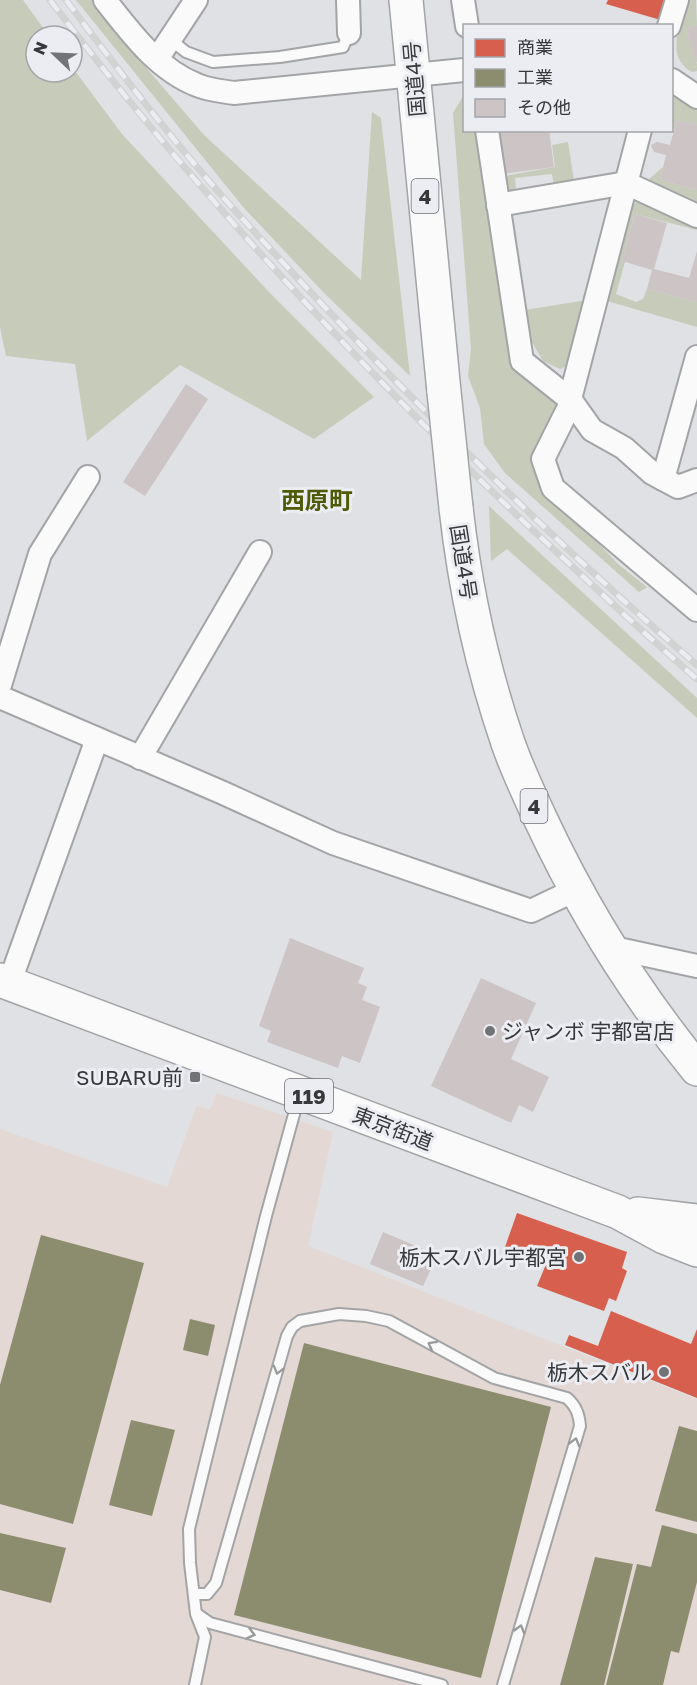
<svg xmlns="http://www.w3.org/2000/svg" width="697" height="1685" font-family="'Golos Text','Noto Sans JP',sans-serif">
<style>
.industrial{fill:#e4d8d4}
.green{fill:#c6ccb9}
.shops{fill:#d6604d}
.industry{fill:#8c8c6e}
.building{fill:#ccc4c5}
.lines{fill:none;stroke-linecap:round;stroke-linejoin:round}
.lane-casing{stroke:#a3a4a6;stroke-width:14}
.street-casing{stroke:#a3a4a6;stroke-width:26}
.highway-casing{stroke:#a3a4a6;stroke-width:36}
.lane{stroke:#fafafb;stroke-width:10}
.street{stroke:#fafafb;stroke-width:22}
.highway{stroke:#fafafb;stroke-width:33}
.rail-casing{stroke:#d1d2d2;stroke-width:7}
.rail{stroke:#ebedf3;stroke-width:4.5;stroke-dasharray:14;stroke-linecap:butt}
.highway-bridge-casing{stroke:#a3a4a6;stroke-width:36;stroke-linecap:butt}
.highway-bridge{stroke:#fafafb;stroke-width:33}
.oneway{stroke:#98999a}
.poi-dot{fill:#727376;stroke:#ebedf3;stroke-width:2}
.labels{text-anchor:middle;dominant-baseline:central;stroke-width:6;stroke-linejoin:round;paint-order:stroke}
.shield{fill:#ebedf3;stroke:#6d6e72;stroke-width:1.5}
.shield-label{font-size:20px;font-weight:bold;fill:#37383a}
.street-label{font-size:21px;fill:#37383a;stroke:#ebedf3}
.poi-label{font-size:21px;fill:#37383a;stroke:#ebedf3;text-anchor:end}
.quarter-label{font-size:24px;font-weight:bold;fill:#4f5a06;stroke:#ebedf3}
</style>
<rect width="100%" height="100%" fill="#dfe1e4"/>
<path class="industrial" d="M217 1093 333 1132 308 1246 697 1399V1685H0V1129L167 1187 197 1105 210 1110Z"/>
<g class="green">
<path d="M0 0H23L49 36H36V72H72V67L122 134 269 292 374 397 314 439 180 365 87 441 75 364 6 356 0 327Z"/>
<path d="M76 0H93L118 35 204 135 361 280 372 112 381 118 410 376 325 294 244 208Z"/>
<path d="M688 0H696L697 25 686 29 697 64V71L692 72C664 57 681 23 688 0Z"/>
<path d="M674 92 697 110V125L677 120 674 130 672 123V93Z"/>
<path d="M463 96 464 99V130L480 131 518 367 563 403 545 487 618 564 647 587 639 592 505 473 484 444 480 408 468 376 471 349 453 113Z"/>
<path d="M568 142 574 181 554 185 552 174 515 178 516 190 511 192 507 187 504 176 555 167 552 145Z"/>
<path d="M663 167 660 180 697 190V202L693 203 650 183 649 179Z"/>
<path d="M645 198 697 222V230L635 214 622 261 625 262 616 294 636 302 643 299 647 289 697 302V327L607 301 631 210 635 203Z"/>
<path d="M587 300 573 363 560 369 543 361 532 342 525 310Z"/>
<path d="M489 506 697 698V718L507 549 491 561Z"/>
</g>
<g class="shops">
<path d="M608 0H670L664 21 606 4Z"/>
<path d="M517 1213 627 1252 622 1268 627 1271 616 1301 609 1298 604 1311 537 1286 547 1262 505 1247Z"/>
<path d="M611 1311 691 1344 697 1329V1398L565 1345 569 1335 598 1346Z"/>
</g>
<g class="industry">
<path d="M41 1235 144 1263 73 1524 0 1504V1385Z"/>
<path d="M190 1319 215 1325 208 1356 183 1350Z"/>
<path d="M304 1343 551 1407 481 1678 234 1615Z"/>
<path d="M131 1420 175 1430 152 1516 109 1505Z"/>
<path d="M679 1426 697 1431V1522L655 1511Z"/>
<path d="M662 1525 697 1534V1582L679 1653 671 1651 663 1685H606L637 1564 651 1567Z"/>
<path d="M0 1533 66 1548 51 1603 0 1590Z"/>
<path d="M595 1557 633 1564 604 1685H560Z"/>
</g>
<g class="building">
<path d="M697 25V62H696L686 29Z"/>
<path d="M677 120 697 125V190L660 180 666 155 654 152 651 145 657 142 670 145Z"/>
<path d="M497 130H549L554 167 503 174Z"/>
<path d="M635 214 667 223 654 269 689 278 697 251V302L647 289 652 270 622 261Z"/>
<path d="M186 384 208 399 145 496 123 482Z"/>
<path d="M290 938 364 968 358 983 367 987 362 1000 380 1007 360 1063 342 1056 338 1068 267 1042 271 1031 259 1026Z"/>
<path d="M481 978 536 1003 511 1059 549 1077 533 1112 519 1105 511 1123 431 1086Z"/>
<path d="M383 1232 423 1249 418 1260 432 1267 423 1286 370 1264Z"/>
</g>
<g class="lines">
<defs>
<g id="lane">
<path d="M171 40 186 52 213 62 280 57 343 47 349 33"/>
<path d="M194 1594H207L216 1583 287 1336 292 1327 300 1321 339 1314 366 1316 389 1321 494 1378 567 1398C576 1406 579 1414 580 1426L503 1685"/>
<path d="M197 1614 210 1623 442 1685"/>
<path d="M195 1685 205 1637 196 1614 190 1563 189 1529 266 1216 299 1096"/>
</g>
<g id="street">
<path d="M105 0C130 32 158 70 197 85 208 90 222 91 234 93L464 70"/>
<path d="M348 0 349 33"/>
<path d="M463 0 467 26"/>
<path d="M669 26 677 0"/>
<path d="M157 59 196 0"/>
<path d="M672 80 697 97"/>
<path d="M487 130 522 361 572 401 543 459 553 488 697 610"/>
<path d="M640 130 570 399 592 430 624 448 652 473 678 487 697 480"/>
<path d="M498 205 626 183 697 216"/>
<path d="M663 479 697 357"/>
<path d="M0 685 40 554 88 477"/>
<path d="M0 697 221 792 333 843 531 911 575 890"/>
<path d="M140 758 260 552"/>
<path d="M609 947 697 966"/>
<path d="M9 984 97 739"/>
</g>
<g id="highway">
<path d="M406 0 444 392"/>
<path d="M456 508C465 588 482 667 508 743 517 769 529 794 540 818 582 908 634 992 697 1069"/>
<path d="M0 980 618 1212 664 1237 697 1250"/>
<path d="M638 1214 697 1221"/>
</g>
</defs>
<use href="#lane" class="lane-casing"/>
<use href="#street" class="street-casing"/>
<use href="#highway" class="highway-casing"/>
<use href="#lane" class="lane"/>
<use href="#street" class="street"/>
<use href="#highway" class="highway"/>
<defs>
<g id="rail">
<path d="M50 0C195 192 360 368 536 533 589 582 642 632 697 679"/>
<path d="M66 0C118 70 172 140 230 205 280 260 331 314 382 367 483 470 587 571 697 665"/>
</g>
</defs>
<use href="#rail" class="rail-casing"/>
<use href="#rail" class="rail"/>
<defs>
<path id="highway-bridge" d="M444 392 456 508"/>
</defs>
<use href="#highway-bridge" class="highway-bridge-casing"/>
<use href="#highway-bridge" class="highway-bridge"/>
</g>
<defs><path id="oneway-chevron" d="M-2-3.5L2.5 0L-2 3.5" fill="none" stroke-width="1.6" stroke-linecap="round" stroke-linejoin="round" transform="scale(1.5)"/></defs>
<g class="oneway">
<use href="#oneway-chevron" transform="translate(432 1345) rotate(-151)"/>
<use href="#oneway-chevron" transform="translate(278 1370) rotate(106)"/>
<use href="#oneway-chevron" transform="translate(575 1442) rotate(-74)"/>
<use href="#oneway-chevron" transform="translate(520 1629) rotate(-74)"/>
<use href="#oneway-chevron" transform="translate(251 1634) rotate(15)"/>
</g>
<g class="poi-dot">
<circle cx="490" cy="1031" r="6"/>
<rect x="189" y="1071" width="12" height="12" rx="3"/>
<circle cx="579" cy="1257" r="6"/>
<circle cx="664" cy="1372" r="6"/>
</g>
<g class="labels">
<g class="shield">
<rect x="411.5" y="179" width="27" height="34" rx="4.5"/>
<rect x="520.5" y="789" width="27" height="34" rx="4.5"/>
<rect x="285" y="1079" width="48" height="34" rx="4.5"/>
</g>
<g class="shield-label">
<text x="425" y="196">4</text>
<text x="534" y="806">4</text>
<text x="309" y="1096">119</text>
</g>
<g class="street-label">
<text transform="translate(414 79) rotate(-95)">国道4号</text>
<text transform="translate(464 562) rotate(81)">国道4号</text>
<text transform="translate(393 1128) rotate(21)">東京街道</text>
</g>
<g class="poi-label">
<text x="502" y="1031" text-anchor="start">ジャンボ 宇都宮店</text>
<text x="183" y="1077">SUBARU前</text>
<text x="567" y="1257">栃木スバル宇都宮</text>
<text x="652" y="1372">栃木スバル</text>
</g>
<g class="quarter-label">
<text x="317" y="499">西原町</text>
</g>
</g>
<rect x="463" y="24" width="210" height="108" fill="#ebedf3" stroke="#a3a5a9" stroke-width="1.5"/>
<rect x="475" y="39" width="30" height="18" fill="#d6604d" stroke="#a3a5a9" stroke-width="1.5"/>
<text x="517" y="54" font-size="18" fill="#37383a">商業</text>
<rect x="475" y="69" width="30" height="18" fill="#8c8c6e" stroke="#a3a5a9" stroke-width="1.5"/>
<text x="517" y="84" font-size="18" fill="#37383a">工業</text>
<rect x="475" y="99" width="30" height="18" fill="#ccc4c5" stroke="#a3a5a9" stroke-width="1.5"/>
<text x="517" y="114" font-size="18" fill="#37383a">その他</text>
<g transform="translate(54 54) rotate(293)"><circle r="28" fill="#ebedf3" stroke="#a3a5a9" stroke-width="1.5"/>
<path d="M0-4.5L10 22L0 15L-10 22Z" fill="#727376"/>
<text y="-9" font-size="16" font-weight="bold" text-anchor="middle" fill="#37383a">N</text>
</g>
</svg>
